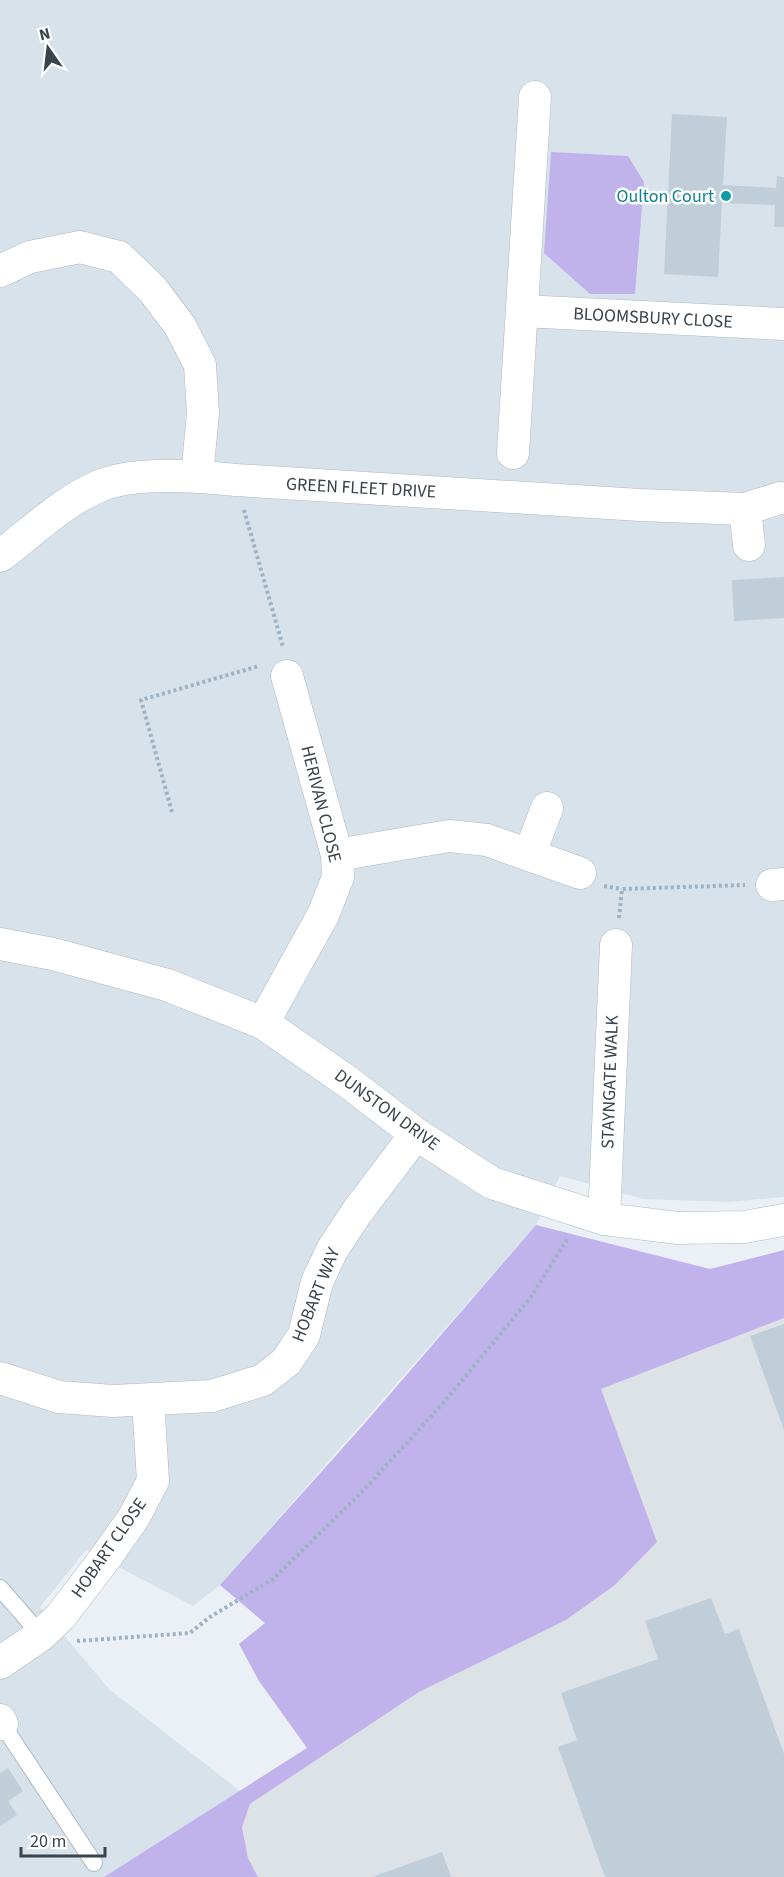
<svg xmlns="http://www.w3.org/2000/svg" width="784" height="1877" font-family="'Source Sans 3',sans-serif">
<style>
.residential{fill:#d8e2ea}
.industrial{fill:#dce2e6}
.green{fill:#c0b2eb}
.building{fill:#bfced8}
.lines{fill:none;stroke-linecap:round;stroke-linejoin:round}
.service-casing{stroke:#acb9c2;stroke-width:18}
.minor-casing{stroke:#acb9c2;stroke-width:33}
.path{stroke:#9db3c4;stroke-width:4;stroke-dasharray:3 3;stroke-linecap:butt}
.service{stroke:#fff;stroke-width:16}
.minor{stroke:#fff;stroke-width:32}
.culture-dot{fill:#0f9aa8;stroke:#fff;stroke-width:2}
.labels{text-anchor:middle;dominant-baseline:central;stroke-width:5;stroke-linejoin:round;paint-order:stroke}
.culture-label{font-size:18px;fill:#0d838f;stroke:#fff;text-anchor:end}
.street-label{font-size:18px;fill:#38434b;stroke:#fff}
</style>
<rect width="100%" height="100%" fill="#ebf0f6"/>
<path class="residential" d="M0 0H784V1197L729 1202 643 1199 560 1176 536 1225 220 1585 193 1606 86 1550 40 1607 109 1689 240 1791 104 1877H0Z"/>
<path class="industrial" d="M784 1318V1877H258L248 1858 242 1827 250 1804 419 1692 566 1620 615 1585 657 1542 600 1389Z"/>
<g class="green">
<path d="M551 152 628 156 644 182 635 294H590L544 253Z"/>
<path d="M536 1225 710 1269 784 1250V1318L601 1389 657 1542 615 1585 566 1620 419 1692 250 1804 242 1827 248 1858 258 1877H104L307 1748 259 1681 239 1644 265 1623 220 1585 365 1423Z"/>
</g>
<g class="building">
<path d="M672 114 727 117 723 185 776 188 777 176 784 177V227H774L775 205 722 203 718 277 664 274Z"/>
<path d="M784 577V618L734 621 732 580Z"/>
<path d="M784 1324V1430L750 1336Z"/>
<path d="M711 1598 725 1634 739 1629 784 1754V1877H605L558 1747 577 1740 561 1693 658 1659 645 1621Z"/>
<path d="M8 1768 23 1791 8 1801 17 1815 0 1826V1773Z"/>
<path d="M442 1852 451 1877H372Z"/>
</g>
<g class="lines">
<defs>
<g id="service">
<path d="M0 1588 41 1635"/>
<path d="M2 1724 94 1863"/>
</g>
<g id="minor">
<path d="M0 271 30 257 80 247 119 257 153 290 180 326 200 365 203 413 197 476"/>
<path d="M522 311 784 324"/>
<path d="M513 453 535 97"/>
<path d="M745 509 780 498"/>
<path d="M0 556C32 532 64 500 102 485 138 471 198 476 236 480L640 505 745 509 749 545"/>
<path d="M530 853 547 808"/>
<path d="M337 855 449 836 487 840 580 873"/>
<path d="M772 885 784 884"/>
<path d="M0 944 53 954 167 985 263 1023 348 1082 416 1134 492 1183 604 1219 678 1228 744 1227 784 1220"/>
<path d="M263 1023 323 915 338 877 337 855 287 676"/>
<path d="M604 1219 616 945"/>
<path d="M0 1378 59 1397 113 1401 212 1396 263 1380 286 1362 304 1335 317 1282 332 1250 357 1212 416 1134"/>
<path d="M0 1663 41 1635 61 1616 106 1557 134 1517 153 1481 148 1400"/>
<path d="M0 1720 2 1724"/>
</g>
</defs>
<use href="#service" class="service-casing"/>
<use href="#minor" class="minor-casing"/>
<g class="path">
<path d="M244 510 283 647"/>
<path d="M172 812 141 700 259 666"/>
<path d="M604 886 622 889"/>
<path d="M619 918 622 889 745 885"/>
<path d="M77 1641 190 1633 210 1617 273 1579 359 1495 445 1401 531 1297 568 1238"/>
</g>
<use href="#service" class="service"/>
<use href="#minor" class="minor"/>
</g>
<circle class="culture-dot" cx="726" cy="196" r="6"/>
<g class="labels">
<g class="culture-label">
<text x="714" y="196">Oulton Court</text>
</g>
<g class="street-label">
<text transform="translate(653 318) rotate(3)">BLOOMSBURY CLOSE</text>
<text transform="translate(361 488) rotate(3)">GREEN FLEET DRIVE</text>
<text transform="translate(321 804) rotate(76)">HERIVAN CLOSE</text>
<text transform="translate(610 1082) rotate(-88)">STAYNGATE WALK</text>
<text transform="translate(387 1110) rotate(36)">DUNSTON DRIVE</text>
<text transform="translate(316 1295) rotate(-68)">HOBART WAY</text>
<text transform="translate(109 1548) rotate(-55)">HOBART CLOSE</text>
</g>
</g>
<g transform="translate(48 48) rotate(346)" stroke="#ffffff" stroke-width="4.5" paint-order="stroke">
<path d="M0-4.5L10 22L0 15L-10 22Z" fill="#38434b"/>
<text y="-9" font-size="16" font-weight="bold" text-anchor="middle" fill="#38434b">N</text>
</g>
<path d="M21 1847v9h84v-9" fill="none" stroke="#38434b" stroke-width="3"/>
<text x="30" y="1847" font-size="18" fill="#38434b" stroke="#ffffff" stroke-width="4.5" paint-order="stroke">20 m</text>
</svg>
